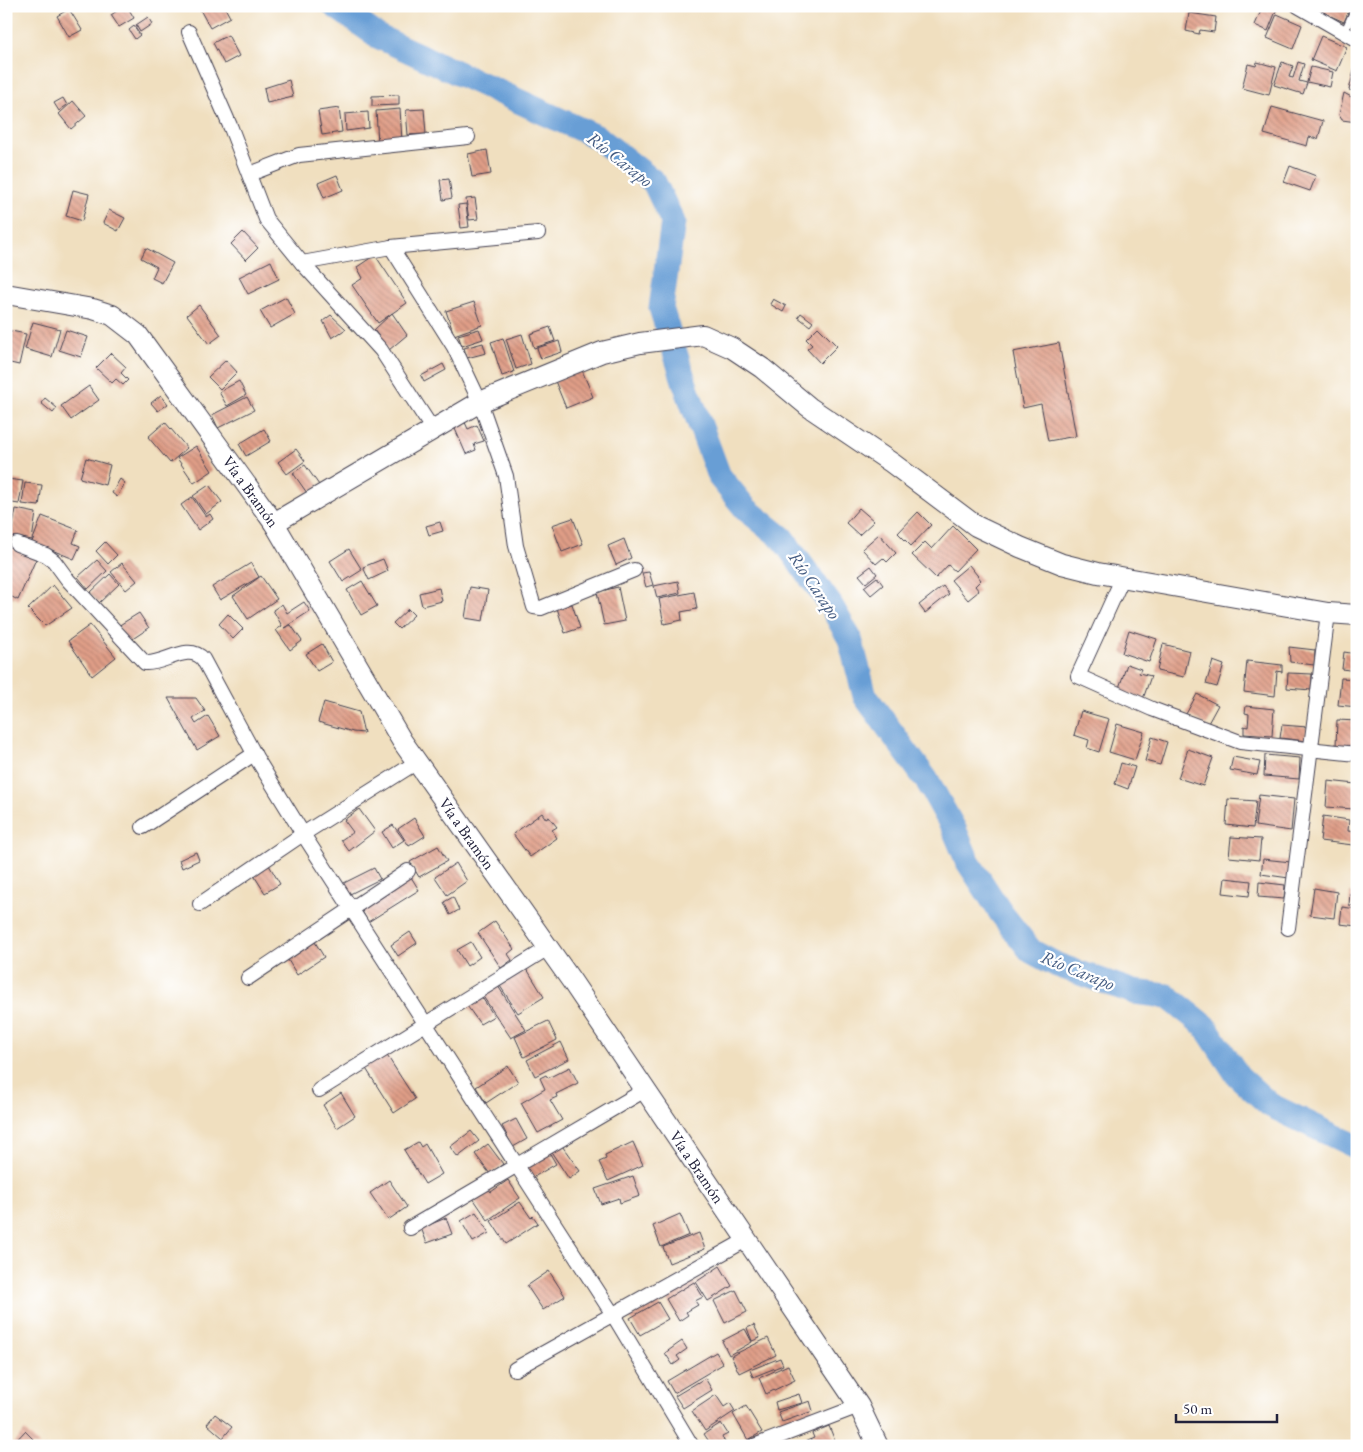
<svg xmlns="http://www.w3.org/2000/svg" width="1363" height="1452" font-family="'EB Garamond',serif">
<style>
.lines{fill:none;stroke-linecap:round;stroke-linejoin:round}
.river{stroke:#689ed5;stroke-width:25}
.building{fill:url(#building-back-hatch)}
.lane-casing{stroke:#413e4f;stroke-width:9}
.street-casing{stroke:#413e4f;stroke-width:16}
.secondary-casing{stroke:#413e4f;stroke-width:22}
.lane{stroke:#fff;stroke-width:7}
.street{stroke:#fff;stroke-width:14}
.secondary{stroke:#fff;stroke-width:20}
.labels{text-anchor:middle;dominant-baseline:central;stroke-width:4.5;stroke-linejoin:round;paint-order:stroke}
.street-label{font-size:16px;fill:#22223b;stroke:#fff}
.water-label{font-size:18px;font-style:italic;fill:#425a80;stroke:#fff}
</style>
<defs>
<pattern id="building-back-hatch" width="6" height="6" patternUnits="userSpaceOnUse" patternTransform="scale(1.25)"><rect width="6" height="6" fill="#e09e87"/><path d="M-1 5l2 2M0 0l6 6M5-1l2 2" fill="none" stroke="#b58070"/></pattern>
</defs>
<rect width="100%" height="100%" fill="#fff"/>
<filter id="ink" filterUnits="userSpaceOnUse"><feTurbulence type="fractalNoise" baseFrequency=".02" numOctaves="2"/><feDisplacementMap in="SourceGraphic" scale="10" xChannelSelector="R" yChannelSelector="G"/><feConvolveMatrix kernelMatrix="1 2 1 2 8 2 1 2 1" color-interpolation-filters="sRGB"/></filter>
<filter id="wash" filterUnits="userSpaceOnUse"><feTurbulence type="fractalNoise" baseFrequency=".0096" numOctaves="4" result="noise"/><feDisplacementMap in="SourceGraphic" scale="20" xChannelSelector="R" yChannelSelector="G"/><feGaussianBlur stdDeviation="1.12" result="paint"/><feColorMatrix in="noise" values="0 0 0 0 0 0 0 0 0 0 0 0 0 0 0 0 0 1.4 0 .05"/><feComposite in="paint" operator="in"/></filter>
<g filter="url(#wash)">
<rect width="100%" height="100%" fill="#f0dfbf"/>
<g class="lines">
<path class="river" d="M335 6 379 37 597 137 654 182 673 222 661 308 685 384 719 476 746 509 782 538 830 604 850 639 865 696 928 782 954 829 968 862 1001 913 1031 951 1057 965 1134 992 1167 996 1205 1026 1238 1076 1270 1105 1357 1147"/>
</g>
<g id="blocks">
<g class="building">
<path d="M124 6H127L134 18 119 27 111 15Z"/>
<path d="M198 6H224L230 17 210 28Z"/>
<path d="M1263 6H1278L1268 31 1255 25Z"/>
<path d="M1316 6H1351L1344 22 1315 9Z"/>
<path d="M69 9 82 30 69 37 57 16Z"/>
<path d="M1189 13 1216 17 1214 32 1200 30 1199 34 1186 31Z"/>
<path d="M1277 14 1302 25 1293 49 1267 38Z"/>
<path d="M148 17 152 24 140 32 136 25Z"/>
<path d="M134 26 140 35 135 39 129 30Z"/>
<path d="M228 35 239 56 224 64 213 43Z"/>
<path d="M1321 36 1347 47 1337 71 1311 60Z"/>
<path d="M1257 62 1276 67 1269 95 1242 88 1248 64 1256 66Z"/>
<path d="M1282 62 1293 66 1289 77 1293 78 1298 62 1304 64 1299 81 1307 83 1303 94 1274 85Z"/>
<path d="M1356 63H1357V92L1349 90Z"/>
<path d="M1311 67 1333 72 1330 87 1307 82Z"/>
<path d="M289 80 293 97 267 103 264 88Z"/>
<path d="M1344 93 1357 100V122L1342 120 1339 115Z"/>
<path d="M399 95V105L372 106V96Z"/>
<path d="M63 98 67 105 59 111 54 103Z"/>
<path d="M73 101 86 116 71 129 59 114Z"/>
<path d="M1272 107 1323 121 1318 139 1309 137 1307 146 1264 134Z"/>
<path d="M339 108 342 132 322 135 318 111Z"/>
<path d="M400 109 402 141 378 143 376 111Z"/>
<path d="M424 109 426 134 408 135 406 110Z"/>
<path d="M368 112 369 128 346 131 345 114Z"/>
<path d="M487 150 491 174 472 177 468 154Z"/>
<path d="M1290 166 1316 176 1310 191 1284 182Z"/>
<path d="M337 175 343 190 324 198 318 183Z"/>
<path d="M449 179 452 198 443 200 440 180Z"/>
<path d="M73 190 89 194 82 221 66 216Z"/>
<path d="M475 198 478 219 469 220 466 199Z"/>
<path d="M466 204 469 227 461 228 458 205Z"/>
<path d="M109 210 125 218 118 231 103 223Z"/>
<path d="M243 232 258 248 246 260 231 244Z"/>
<path d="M146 248 173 263 162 283 152 278 157 267 141 258Z"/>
<path d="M375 255 407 303 378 323 352 285 363 278 357 267Z"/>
<path d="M271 261 279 279 248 294 239 277Z"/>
<path d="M286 297 295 314 270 328 260 311Z"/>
<path d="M773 299 786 306 783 312 770 304Z"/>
<path d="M474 302 482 325 454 335 446 311Z"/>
<path d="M199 305 221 335 209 344 187 315Z"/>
<path d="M392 313 407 335 389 350 374 330Z"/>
<path d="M801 313 813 322 810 326 798 317Z"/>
<path d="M331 315 346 329 332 338 323 321Z"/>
<path d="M33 322 60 329 52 357 25 349Z"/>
<path d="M550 327 555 341 534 348 530 334Z"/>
<path d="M818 327 837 346 820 363 807 349 812 345 806 339Z"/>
<path d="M479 329 483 339 462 346 458 335Z"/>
<path d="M6 330 26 334 19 365 6 362Z"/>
<path d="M66 330 88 337 81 357 59 350Z"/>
<path d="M522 334 531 364 516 369 506 339Z"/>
<path d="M503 338 514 372 502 376 491 342Z"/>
<path d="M559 341 562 352 541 359 537 348Z"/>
<path d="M483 343 486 353 467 358 464 348Z"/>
<path d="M1059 343 1076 436 1048 441 1041 404 1023 408 1013 352Z"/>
<path d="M111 353 126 367 121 373 128 380 123 385 116 379 112 383 96 368Z"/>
<path d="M226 360 237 372 220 389 208 377Z"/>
<path d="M443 364 446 370 424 382 421 376Z"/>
<path d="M582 370 593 397 566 408 555 381Z"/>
<path d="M239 381 246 395 227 406 219 392Z"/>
<path d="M89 386 99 400 71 420 61 406Z"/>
<path d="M161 395 168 404 158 411 151 403Z"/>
<path d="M247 397 254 410 218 428 212 415Z"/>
<path d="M45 398 57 408 53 413 41 403Z"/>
<path d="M463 418 468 429 477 425 484 441 474 444 476 450 466 454 452 422Z"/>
<path d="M165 422 187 448 170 463 148 437Z"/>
<path d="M264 429 271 441 246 456 239 444Z"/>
<path d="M196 446 212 471 194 483 177 458Z"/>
<path d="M296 449 305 461 287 474 278 462Z"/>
<path d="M86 458 110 465 105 485 80 478Z"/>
<path d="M305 465 319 485 307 493 293 473Z"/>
<path d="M7 479 23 481 19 504 6 502Z"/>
<path d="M120 479 125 483 117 497 112 493Z"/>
<path d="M25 483 42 485 39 506 22 504Z"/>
<path d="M209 485 222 502 206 514 193 496Z"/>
<path d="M192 497 206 517 210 514 213 519 198 530 181 505Z"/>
<path d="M6 508 12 509 7 540H6Z"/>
<path d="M859 508 874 521 859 535 846 523Z"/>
<path d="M16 509 36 513 32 540 11 536Z"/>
<path d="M918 512 931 525 911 546 898 533Z"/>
<path d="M42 516 78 530 73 543 80 546 74 559 32 542Z"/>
<path d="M573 518 583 544 562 552 552 525Z"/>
<path d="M440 522 443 531 429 535 426 526Z"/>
<path d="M953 526 976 549 955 571 948 565 936 578 912 555 925 542 932 549Z"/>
<path d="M879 534 896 553 887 562 883 558 876 564 862 549Z"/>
<path d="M624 539 631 558 616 565 608 546Z"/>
<path d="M105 542 117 555 108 564 96 551Z"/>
<path d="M7 546 36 559 18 600 6 594Z"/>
<path d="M349 549 362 570 343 582 330 561Z"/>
<path d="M383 559 388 571 369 580 363 567Z"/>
<path d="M97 560 107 571 88 589 78 577Z"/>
<path d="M122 563 137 581 126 590 111 572Z"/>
<path d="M251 563 259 577 220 600 212 587Z"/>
<path d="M969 565 981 580 975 586 979 591 968 600 951 580Z"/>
<path d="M871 566 877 574 866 583 859 575Z"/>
<path d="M649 572 653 585 646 587 642 573Z"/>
<path d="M110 574 119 584 99 603 90 593Z"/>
<path d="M261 576 277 599 248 619 233 596Z"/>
<path d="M877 577 883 585 871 595 864 587Z"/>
<path d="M362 581 377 606 361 615 347 590Z"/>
<path d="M678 581 680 593 657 598 654 586Z"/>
<path d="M53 585 72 608 45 626 28 609Z"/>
<path d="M943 586 949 594 925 613 919 605Z"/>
<path d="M470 587 488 590 483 621 465 618Z"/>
<path d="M618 587 625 621 604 625 597 592Z"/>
<path d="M439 588 442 601 422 606 419 593Z"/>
<path d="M694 592 697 609 681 612 682 620 664 624 659 599Z"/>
<path d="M304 602 310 611 284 628 291 625 302 641 290 650 276 630 282 626 273 610 282 604 287 613Z"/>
<path d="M572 604 580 628 565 633 557 608Z"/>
<path d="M408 609 414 615 399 629 393 623Z"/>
<path d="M139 613 149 628 128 642 118 626Z"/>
<path d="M228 614 243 629 233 639 219 624Z"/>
<path d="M90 625 116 657 92 676 68 641Z"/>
<path d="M1129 630 1157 639 1149 662 1122 653Z"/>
<path d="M322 644 332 662 317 671 306 654Z"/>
<path d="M1163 644 1190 651 1184 677 1157 671Z"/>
<path d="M1289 647 1315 650 1314 665 1290 662Z"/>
<path d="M1344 652 1357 654V671L1342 669Z"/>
<path d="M1213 661 1224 665 1217 687 1206 684Z"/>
<path d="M1247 661 1282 665V672L1277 671 1275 696 1244 692Z"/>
<path d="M1127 664 1141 669 1139 673 1151 676 1143 699 1118 691Z"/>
<path d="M1288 673 1312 674 1311 690 1287 688Z"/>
<path d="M1341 678 1357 679V707L1338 705Z"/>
<path d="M1197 694 1218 705 1207 725 1186 714Z"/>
<path d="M168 698H196L205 711 193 719 196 724 208 716 220 736 197 750Z"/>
<path d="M324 702 359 712 364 733 353 732 318 722Z"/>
<path d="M1246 706 1274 709 1272 736 1244 734V726L1248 727 1249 714 1245 713Z"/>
<path d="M1081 711 1109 719 1099 752 1087 748 1089 740 1074 735Z"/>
<path d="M1337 720 1357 721V746H1336Z"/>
<path d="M1117 724 1144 732 1135 760 1109 752Z"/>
<path d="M1282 725 1307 727 1306 741 1280 738Z"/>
<path d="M1152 737 1167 742 1160 765 1145 761Z"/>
<path d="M1188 749 1213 758 1203 786 1178 778Z"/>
<path d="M1265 755 1300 758 1299 779 1264 776Z"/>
<path d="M1233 757 1260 762 1257 775 1230 770Z"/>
<path d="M1121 763 1135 767 1128 789 1115 784Z"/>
<path d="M1328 781 1356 784 1354 809 1326 807Z"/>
<path d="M1259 795 1294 799 1291 831 1255 826Z"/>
<path d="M1228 799 1256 801 1253 828 1226 825Z"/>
<path d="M359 809 375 831 349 851 341 840 353 832 344 820Z"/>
<path d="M542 813 546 819 549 817 557 827 552 830 557 838 530 857 513 834Z"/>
<path d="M1323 816 1349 820 1348 831 1355 832 1353 845 1320 841Z"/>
<path d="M414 818 425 836 409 846 398 829Z"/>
<path d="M393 825 404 840 392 848 382 832Z"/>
<path d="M1231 837 1261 839 1259 860 1229 857Z"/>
<path d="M438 846 447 861 419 877 410 862Z"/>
<path d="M196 852 199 860 182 868 179 860Z"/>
<path d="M1263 859 1291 862 1289 878 1261 874Z"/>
<path d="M456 863 467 881 447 895 435 877Z"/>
<path d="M269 865 280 884 265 893 253 874Z"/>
<path d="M374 868 380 879 346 896 340 885Z"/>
<path d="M411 877 419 890 368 922 361 909Z"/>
<path d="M1225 878 1251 881 1249 896 1223 893Z"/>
<path d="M1259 882 1285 885 1284 899 1258 897Z"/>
<path d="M1314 888 1337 892 1334 918 1310 915Z"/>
<path d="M1350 893 1357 894V906L1349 905Z"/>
<path d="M453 897 459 910 450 915 444 902Z"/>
<path d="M1342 907 1357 909V926L1340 924Z"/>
<path d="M495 921 514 949 508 954 512 960 501 968 478 933Z"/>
<path d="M410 932 417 943 398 956 391 945Z"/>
<path d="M315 942 324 957 297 975 288 960Z"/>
<path d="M471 942 480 957 467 966 457 950Z"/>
<path d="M527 969 544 997 518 1013 500 986Z"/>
<path d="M498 986 526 1030 511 1038 482 995Z"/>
<path d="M481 996 494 1016 480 1024 465 1003Z"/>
<path d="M548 1021 557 1040 524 1057 515 1037Z"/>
<path d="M561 1042 569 1059 535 1076 527 1060Z"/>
<path d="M386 1054 415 1099 394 1113 365 1067Z"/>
<path d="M508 1066 518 1082 486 1103 476 1087Z"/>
<path d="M570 1067 578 1083 556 1094 557 1097 550 1100 562 1120 538 1133 521 1103 545 1089 540 1078 546 1075 548 1078Z"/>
<path d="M341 1093 355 1116 337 1128 323 1105Z"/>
<path d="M516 1119 527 1139 513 1147 502 1126Z"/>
<path d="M471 1131 479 1141 458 1157 450 1147Z"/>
<path d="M418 1142 421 1147 425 1144 442 1174 425 1184 404 1150Z"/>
<path d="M633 1142 643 1165 608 1181 599 1162 606 1159 605 1155Z"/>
<path d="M560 1143 580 1171 569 1179 550 1150Z"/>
<path d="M488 1144 503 1164 490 1174 475 1154Z"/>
<path d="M549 1152 556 1164 532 1178 525 1166Z"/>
<path d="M633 1176 640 1196 620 1203 619 1198 601 1204 595 1189Z"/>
<path d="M389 1180 407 1207 388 1220 370 1193Z"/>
<path d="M508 1180 520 1198 488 1220 473 1198 488 1188 491 1192Z"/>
<path d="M520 1202 531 1218 533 1216 538 1223 506 1244 491 1221Z"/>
<path d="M476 1212 489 1233 473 1242 461 1221Z"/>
<path d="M680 1214 689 1235 661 1247 653 1226Z"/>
<path d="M446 1218 452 1234 427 1243 421 1228Z"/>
<path d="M699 1233 705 1249 669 1263 663 1247Z"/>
<path d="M720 1266 732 1286 708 1301 696 1282Z"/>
<path d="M549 1271 565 1296 543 1310 527 1286Z"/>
<path d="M694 1282 703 1297 695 1301 698 1305 686 1312 688 1315 679 1321 666 1299Z"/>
<path d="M736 1290 747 1312 725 1323 714 1301Z"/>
<path d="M658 1302 668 1319 640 1335 630 1318Z"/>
<path d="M754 1325 760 1338 752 1341 747 1328Z"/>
<path d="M745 1329 752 1342 729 1355 722 1341Z"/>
<path d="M768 1338 776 1355 739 1373 731 1356Z"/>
<path d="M682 1341 687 1349 677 1356 680 1360 673 1365 665 1353Z"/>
<path d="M716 1352 723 1364 674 1393 667 1381Z"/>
<path d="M780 1358 783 1365 753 1377 750 1370Z"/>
<path d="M788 1365 795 1380 766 1394 759 1378Z"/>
<path d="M705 1378 712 1390 683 1408 675 1396Z"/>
<path d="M799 1394 802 1403 777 1410 775 1402Z"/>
<path d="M716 1395 724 1407 730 1403 735 1411 705 1431 692 1411Z"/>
<path d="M810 1401 813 1411 782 1422 778 1412Z"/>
<path d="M746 1406 762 1432 748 1440 733 1414Z"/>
<path d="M215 1414 232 1427 223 1438 207 1424Z"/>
<path d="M721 1423 728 1434 722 1437 726 1444 712 1446 704 1434Z"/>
<path d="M829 1426 837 1446H805L804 1442 814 1438 812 1433Z"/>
<path d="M25 1431 40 1446H11Z"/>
</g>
</g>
</g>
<g filter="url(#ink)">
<use href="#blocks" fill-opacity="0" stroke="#413e4f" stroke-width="1"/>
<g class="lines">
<defs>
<path id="lane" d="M1344 33 1356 6"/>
<g id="street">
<path d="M1298 6 1357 40"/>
<path d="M189 32 231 128 266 219 302 263 381 350 433 430"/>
<path d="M250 174 299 155 468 137"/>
<path d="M391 247 454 347 480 402 506 476 516 546 534 607 541 608 634 570"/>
<path d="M302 263 391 247 538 233"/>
<path d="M17 544 46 555 54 561 68 580 145 663C164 665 188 642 203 659L257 759 303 834 612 1313 692 1446"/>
<path d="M1123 577 1078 676 1152 709 1240 742 1357 754"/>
<path d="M143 827 254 754"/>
<path d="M200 904 303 834 417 762"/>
<path d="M1288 928 1328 613"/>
<path d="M248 978 408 871"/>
<path d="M319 1090 548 948"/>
<path d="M410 1228 645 1090"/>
<path d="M515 1369 746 1240"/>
<path d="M754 1446 859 1406"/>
</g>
<g id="secondary">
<path id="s1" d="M6 294 93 309 112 315 138 335 274 523 402 741 571 980 859 1406 878 1446"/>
<path d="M274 523 480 402 602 352 640 343 703 335 732 348 762 368 809 407 892 463 976 526 1020 547 1062 564 1098 573 1328 613 1357 615"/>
</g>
</defs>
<use href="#lane" class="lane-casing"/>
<use href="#street" class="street-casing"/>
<use href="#secondary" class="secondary-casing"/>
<use href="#lane" class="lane"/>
<use href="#street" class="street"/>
<use href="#secondary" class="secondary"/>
</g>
</g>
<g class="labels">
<g class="street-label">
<text stroke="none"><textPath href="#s1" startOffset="334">Vía a Bramón</textPath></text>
<text stroke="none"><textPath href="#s1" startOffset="739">Vía a Bramón</textPath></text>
<text stroke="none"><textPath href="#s1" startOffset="1144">Vía a Bramón</textPath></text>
</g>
<g class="water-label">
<text transform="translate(620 159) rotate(38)">Río Carapo</text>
<text transform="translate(815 585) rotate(56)">Río Carapo</text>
<text transform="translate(1078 970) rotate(22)">Río Carapo</text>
</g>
</g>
<rect width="1363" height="1452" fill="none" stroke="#fff" stroke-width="25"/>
<path d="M1176 1414v8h101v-8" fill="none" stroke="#22223b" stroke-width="2.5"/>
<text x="1183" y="1414" font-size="15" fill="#22223b" stroke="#ffffff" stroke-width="4" paint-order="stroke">50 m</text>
</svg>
